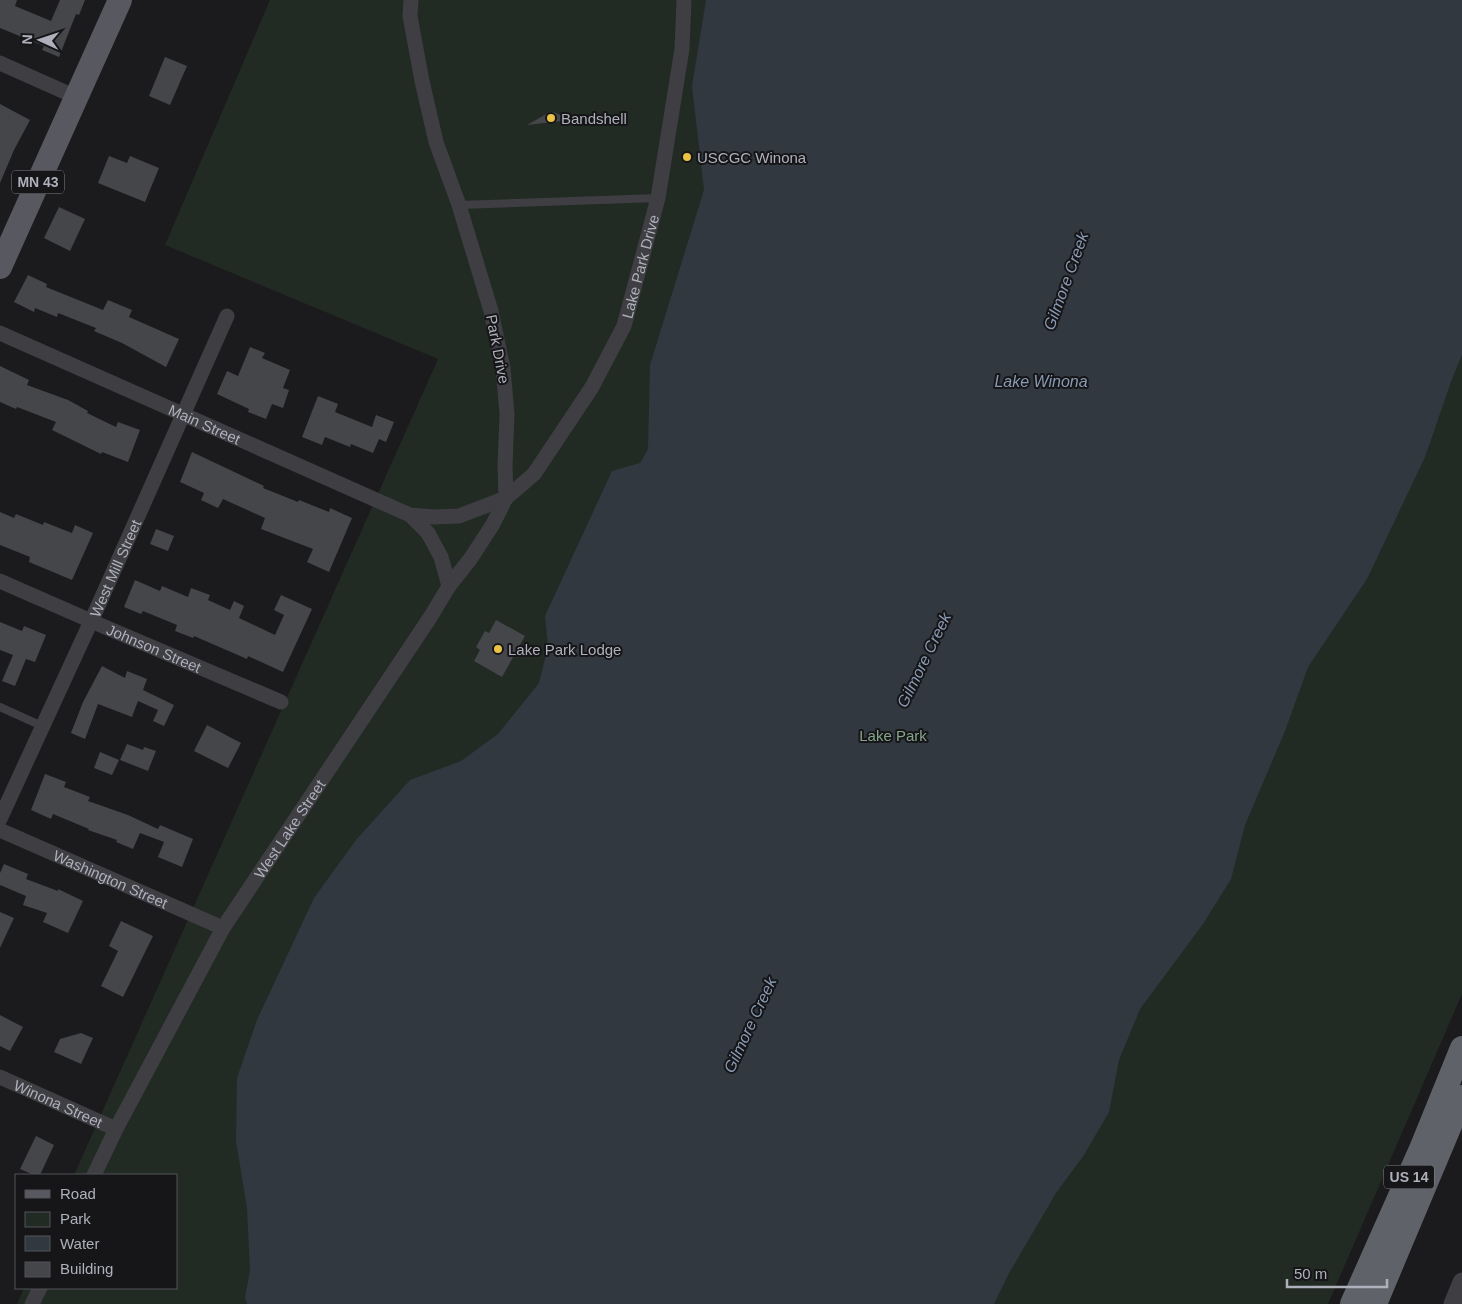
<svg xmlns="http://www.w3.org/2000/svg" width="1462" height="1304" font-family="Arial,sans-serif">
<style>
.green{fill:#222a24}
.water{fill:#313840}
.building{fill:#45464a}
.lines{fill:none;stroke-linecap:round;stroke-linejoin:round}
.service{stroke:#3e3e43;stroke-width:8}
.minor{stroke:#3e3e43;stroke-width:15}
.tertiary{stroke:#3e3e43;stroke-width:19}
.primary{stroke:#585960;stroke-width:24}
.trunk{stroke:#606269;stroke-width:24}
.poi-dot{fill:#e9c246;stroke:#161518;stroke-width:2}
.labels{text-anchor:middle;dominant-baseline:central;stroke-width:4;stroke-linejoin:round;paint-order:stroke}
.shield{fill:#161518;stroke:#80828a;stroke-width:1}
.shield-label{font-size:14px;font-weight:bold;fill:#aeb1bb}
.poi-label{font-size:15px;fill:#aeb1bb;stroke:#161518;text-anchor:start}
.street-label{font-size:15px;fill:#aeb1bb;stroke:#161518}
.park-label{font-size:15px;fill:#86a58b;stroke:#161518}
.water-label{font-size:16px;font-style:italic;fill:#879bb4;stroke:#161518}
</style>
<rect width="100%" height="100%" fill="#1b1a1d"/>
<path class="green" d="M270 0H1462V994L1328 1304H17L24 1288H176V1175H74L438 359 165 245Z"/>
<path class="water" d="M706 0H1462V355L1452 379 1425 457 1367 579 1308 667 1285 731 1245 825 1231 879 1203 924 1140 1009 1119 1060 1109 1112 1084 1155 1056 1193 1008 1275 994 1304H247L245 1298 250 1270 247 1208 236 1141 237 1078 257 1020 314 898 356 840 410 780 461 761 498 734 539 683 548 647 545 616 612 471 640 463 648 449 650 365 704 190 692 86Z"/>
<g class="building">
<path d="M0 0H17L15 6 51 21 60 0H85L79 15 76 14 59 57 42 50 44 46 0 28Z"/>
<path d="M165 57 187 66 170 105 149 96Z"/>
<path d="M0 104 30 120 14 150 0 183Z"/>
<path d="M550 112H554L570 120 527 125Z"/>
<path d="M109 156 127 163 130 156 159 168 145 202 98 183Z"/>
<path d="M59 207 85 219 70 251 44 238Z"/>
<path d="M28 275 47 284 46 287 103 310 108 300 132 310 129 317 179 339 166 367 122 343 94 331 96 328 58 313 57 317 35 308 34 312 14 302Z"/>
<path d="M250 347 265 353 262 358 290 370 283 388 289 390 283 408 272 404 266 419 248 412 249 409 217 394 227 371 238 376Z"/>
<path d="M0 366 29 380 27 385 68 400 88 411 87 413 116 427 118 422 140 430 128 462 102 452 101 454 52 430 56 422 17 407 16 409 0 402Z"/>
<path d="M318 396 338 404 335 412 372 427 376 415 394 422 386 442 379 439 373 453 351 444 350 447 325 437 322 445 302 437Z"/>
<path d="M192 452 264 486 263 488 298 502 299 500 329 512 330 508 352 518 329 572 307 562 313 549 261 529 265 518 223 499 218 508 201 500 204 493 180 482Z"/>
<path d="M0 512 14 518 16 514 43 525 44 522 72 533 75 525 93 533 72 580 29 562 30 557 0 545Z"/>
<path d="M156 529 174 536 168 551 150 544Z"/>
<path d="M135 580 160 591 162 586 188 597 191 588 210 595 208 600 230 610 234 601 244 606 239 618 275 635 284 615 274 610 281 595 312 609 283 672 248 656 247 659 194 636 193 638 175 631 177 625 143 611 141 614 124 607Z"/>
<path d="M496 620 525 636 502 677 474 661 480 650 476 647 485 631 489 633Z"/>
<path d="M0 622 22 631 24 626 46 635 35 662 26 659 15 686 2 681 13 655 0 650Z"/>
<path d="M102 666 125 678 127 671 147 679 143 690 174 705 164 726 153 721 158 710 138 701 132 717 98 704 85 739 71 733 83 702Z"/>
<path d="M207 725 241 743 228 768 194 751Z"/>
<path d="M127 744 143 750 144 747 156 751 148 771 120 760Z"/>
<path d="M100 752 119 760 112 775 94 768Z"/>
<path d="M45 774 66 782 64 787 90 797 88 801 128 815 158 829 160 825 193 839 182 867 158 857 164 842 140 833 133 849 116 842 117 840 88 830 89 829 53 814 51 819 31 810Z"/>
<path d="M4 864 28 874 26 879 58 891V889L83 901 68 933 43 922 47 913 23 905 26 896 0 885V873Z"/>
<path d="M0 912 14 918 0 948Z"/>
<path d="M121 921 153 936 123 997 101 986 118 951 109 946Z"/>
<path d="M0 1015 23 1027 10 1051 0 1046Z"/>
<path d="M81 1033 93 1038 81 1064 54 1052 60 1039Z"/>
<path d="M36 1136 54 1145 40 1175H34L20 1169Z"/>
</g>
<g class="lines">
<g class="service">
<path d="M459 205 658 198"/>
<path d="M0 707 42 726"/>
</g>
<g class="minor">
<path d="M0 63 76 97"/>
<path id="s1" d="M0 333 410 515 434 517 459 516 506 498 534 474 592 387 624 326 658 198 682 49 684 0"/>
<path d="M410 515 428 533 441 557 449 586"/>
<path id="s2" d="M0 581 105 627 281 702"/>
<path id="s3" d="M0 819 98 606 227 316"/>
<path id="s4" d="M0 830 223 928"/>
<path id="s5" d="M0 1077 116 1129"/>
<path id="s6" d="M94 1175 116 1129 223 928 431 616 449 586 471 558 493 524 506 498 505 466 507 414 503 368 491 311 459 205 436 142 422 81 410 16 411 0"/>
<path d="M32 1304 40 1288"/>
</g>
<path class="tertiary" d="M1453 1304 1462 1282"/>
<path class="primary" d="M0 267 120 0"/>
<g class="trunk">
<path d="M1352 1304 1421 1149 1462 1048"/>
<path d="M1375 1304 1462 1097"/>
</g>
</g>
<g class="poi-dot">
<circle cx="551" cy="118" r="5"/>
<circle cx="687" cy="157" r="5"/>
<circle cx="498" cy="649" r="5"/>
</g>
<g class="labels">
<g class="shield">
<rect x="12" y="170.5" width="52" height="23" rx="4"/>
<rect x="1384" y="1165.5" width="50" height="23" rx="4"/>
</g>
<g class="shield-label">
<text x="38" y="182">MN 43</text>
<text x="1409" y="1177">US 14</text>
</g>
<g class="poi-label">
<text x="561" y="118">Bandshell</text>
<text x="697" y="157">USCGC Winona</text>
<text x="508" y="649">Lake Park Lodge</text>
</g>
<g class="street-label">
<text stroke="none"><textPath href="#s1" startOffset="820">Lake Park Drive</textPath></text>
<text transform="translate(498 349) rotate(79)">Park Drive</text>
<text stroke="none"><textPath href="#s1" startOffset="224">Main Street</textPath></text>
<text stroke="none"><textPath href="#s3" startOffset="276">West Mill Street</textPath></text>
<text stroke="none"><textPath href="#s2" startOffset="168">Johnson Street</textPath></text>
<text stroke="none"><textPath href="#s6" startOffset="398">West Lake Street</textPath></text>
<text stroke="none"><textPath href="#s4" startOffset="121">Washington Street</textPath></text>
<text stroke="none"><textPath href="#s5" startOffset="64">Winona Street</textPath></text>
</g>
<g class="park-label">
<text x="893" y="735">Lake Park</text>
</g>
<g class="water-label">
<text transform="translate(1066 281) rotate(-70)">Gilmore Creek</text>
<text x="1041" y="381">Lake Winona</text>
<text transform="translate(924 660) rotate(-64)">Gilmore Creek</text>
<text transform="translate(750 1025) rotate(-65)">Gilmore Creek</text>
</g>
</g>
<rect x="15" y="1174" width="162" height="115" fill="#161518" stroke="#535359"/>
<rect x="25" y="1190" width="25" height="8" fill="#585960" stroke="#535359"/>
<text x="60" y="1199" font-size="15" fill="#aeb1bb">Road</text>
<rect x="25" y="1212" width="25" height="15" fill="#222a24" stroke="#535359"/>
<text x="60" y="1224" font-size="15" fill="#aeb1bb">Park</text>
<rect x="25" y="1236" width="25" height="15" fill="#313840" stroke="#535359"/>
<text x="60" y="1249" font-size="15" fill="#aeb1bb">Water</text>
<rect x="25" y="1262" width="25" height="15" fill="#45464a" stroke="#535359"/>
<text x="60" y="1274" font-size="15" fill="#aeb1bb">Building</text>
<g transform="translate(40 40) rotate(273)" stroke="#161518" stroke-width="4" paint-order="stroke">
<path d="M0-4L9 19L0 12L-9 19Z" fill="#aeb1bb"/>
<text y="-8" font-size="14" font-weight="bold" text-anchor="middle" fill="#aeb1bb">N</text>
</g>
<path d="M1287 1279v8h100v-8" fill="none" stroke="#aeb1bb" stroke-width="2.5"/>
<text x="1294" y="1279" font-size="15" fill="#aeb1bb" stroke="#161518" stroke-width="4" paint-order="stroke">50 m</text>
</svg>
